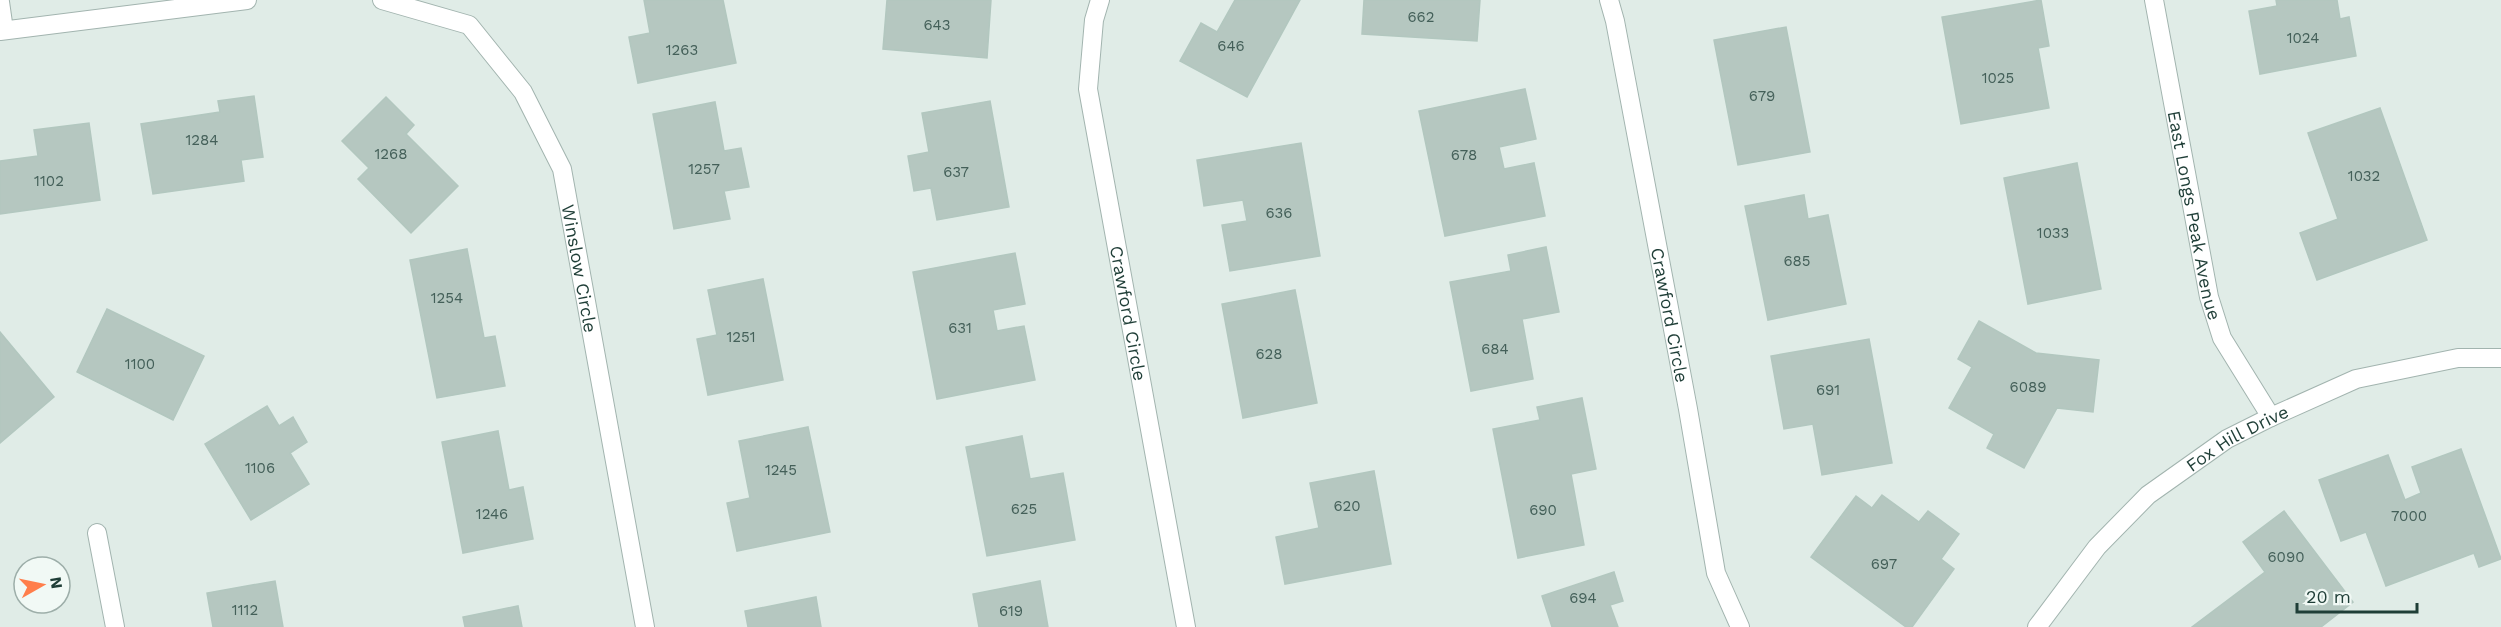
<svg xmlns="http://www.w3.org/2000/svg" width="2501" height="627" font-family="'Work Sans',sans-serif">
<style>
.building{fill:#b5c7c0;stroke:#b2c7bf;stroke-width:1.5}
.lines{fill:none;stroke-linecap:round;stroke-linejoin:round}
.minor-casing{stroke:#a2b4af;stroke-width:20}
.minor{stroke:#fff;stroke-width:18}
.labels{text-anchor:middle;dominant-baseline:central;stroke-width:4.5;stroke-linejoin:round;paint-order:stroke}
.number-label{font-size:15px;fill:#446059}
.street-label{font-size:18px;fill:#1f3e37;stroke:#f1f9f5}
</style>
<rect width="100%" height="100%" fill="#e0ece7"/>
<g class="building">
<path d="M644 0H723L736 63 638 83 629 37 650 33Z"/>
<path d="M887 0H991L987 58 883 49Z"/>
<path d="M1235 0H1300L1247 97 1180 61 1201 23 1217 32Z"/>
<path d="M1364 0H1480L1477 41 1362 34Z"/>
<path d="M2041 0 2049 46 2038 48 2049 108 1961 124 1942 17Z"/>
<path d="M2276 0H2337L2340 19 2349 17 2356 56 2260 74 2249 11 2277 6Z"/>
<path d="M1786 27 1810 152 1738 165 1714 40Z"/>
<path d="M1525 89 1536 139 1499 147 1504 169 1534 163 1545 216 1445 236 1419 111Z"/>
<path d="M254 96 263 157 241 160 244 181 153 194 141 124 220 112 218 101Z"/>
<path d="M386 97 414 125 406 134 458 186 411 233 358 179 369 168 342 141Z"/>
<path d="M990 101 1009 207 937 220 931 188 914 191 908 156 929 152 922 113Z"/>
<path d="M715 102 724 151 741 148 749 187 724 191 730 219 674 229 653 114Z"/>
<path d="M2380 108 2427 240 2317 280 2300 233 2338 219 2308 133Z"/>
<path d="M89 123 100 200 0 214V161L38 156 34 130Z"/>
<path d="M1301 143 1320 256 1230 271 1222 225 1247 221 1243 200 1204 206 1197 160Z"/>
<path d="M2077 163 2101 289 2028 304 2004 178Z"/>
<path d="M1804 195 1808 219 1828 215 1846 304 1768 320 1745 206Z"/>
<path d="M1546 247 1559 312 1522 319 1533 379 1471 391 1450 282 1511 271 1508 255Z"/>
<path d="M467 249 484 338 495 336 505 386 437 398 410 260Z"/>
<path d="M1015 253 1025 304 993 310 997 331 1024 326 1035 380 937 399 913 272Z"/>
<path d="M763 279 783 380 708 395 697 339 717 335 708 290Z"/>
<path d="M1295 290 1317 403 1243 418 1222 304Z"/>
<path d="M107 309 204 356 173 420 77 372Z"/>
<path d="M1979 321 2036 353 2099 360 2093 412 2057 408 2024 468 1987 448 1994 434 1949 408 1972 367 1958 359Z"/>
<path d="M0 332 54 397 0 443Z"/>
<path d="M1869 339 1892 463 1822 475 1813 424 1784 429 1771 356Z"/>
<path d="M1582 398 1596 469 1571 474 1584 545 1518 558 1493 429 1540 420 1537 407Z"/>
<path d="M267 406 279 426 293 417 307 442 290 453 309 484 251 520 205 444Z"/>
<path d="M808 427 830 532 737 551 727 503 750 498 739 441Z"/>
<path d="M498 431 509 490 523 487 533 539 463 553 442 442Z"/>
<path d="M1022 436 1030 479 1063 473 1075 540 987 556 966 447Z"/>
<path d="M2461 449 2501 559 2479 567 2474 553 2386 586 2366 532 2341 541 2319 480 2388 455 2405 500 2421 493 2412 467Z"/>
<path d="M1374 471 1391 564 1285 584 1276 537 1319 528 1310 483Z"/>
<path d="M1882 495 1919 522 1928 511 1959 534 1941 559 1954 569 1912 627H1906L1811 557 1856 496 1872 508Z"/>
<path d="M2284 511 2353 602 2321 627H2192L2265 572 2243 542Z"/>
<path d="M1614 572 1623 601 1610 605 1618 627H1552L1542 596Z"/>
<path d="M275 581 283 627H213L207 593Z"/>
<path d="M1040 581 1048 627H979L973 594Z"/>
<path d="M816 597 821 627H748L745 611Z"/>
<path d="M518 606 522 627H465L463 617Z"/>
</g>
<g class="lines">
<defs>
<g id="minor">
<path id="s1" d="M382 0 469 25 523 92 562 169 645 627"/>
<path id="s2" d="M1100 0 1094 20 1088 89 1186 627"/>
<path id="s3" d="M1609 0 1615 21 1688 409 1716 573 1740 627"/>
<path id="s4" d="M2154 0 2209 297 2222 338 2271 417"/>
<path d="M0 2 4 30"/>
<path d="M0 31 247 0"/>
<path d="M97 533 115 627"/>
<path id="s5" d="M2037 627 2097 547 2148 495 2227 439 2271 417 2356 379 2458 358H2501"/>
</g>
</defs>
<use href="#minor" class="minor-casing"/>
<use href="#minor" class="minor"/>
</g>
<g class="labels">
<g class="number-label">
<text x="1421" y="17">662</text>
<text x="937" y="25">643</text>
<text x="2303" y="38">1024</text>
<text x="1231" y="46">646</text>
<text x="682" y="50">1263</text>
<text x="1998" y="78">1025</text>
<text x="1762" y="96">679</text>
<text x="202" y="140">1284</text>
<text x="391" y="154">1268</text>
<text x="1464" y="155">678</text>
<text x="704" y="169">1257</text>
<text x="956" y="172">637</text>
<text x="2364" y="176">1032</text>
<text x="49" y="181">1102</text>
<text x="1279" y="213">636</text>
<text x="2053" y="233">1033</text>
<text x="1797" y="261">685</text>
<text x="447" y="298">1254</text>
<text x="960" y="328">631</text>
<text x="741" y="337">1251</text>
<text x="1495" y="349">684</text>
<text x="1269" y="354">628</text>
<text x="140" y="364">1100</text>
<text x="2028" y="387">6089</text>
<text x="1828" y="390">691</text>
<text x="260" y="468">1106</text>
<text x="781" y="470">1245</text>
<text x="1347" y="506">620</text>
<text x="1024" y="509">625</text>
<text x="1543" y="510">690</text>
<text x="492" y="514">1246</text>
<text x="2409" y="516">7000</text>
<text x="2286" y="557">6090</text>
<text x="1884" y="564">697</text>
<text x="1583" y="598">694</text>
<text x="245" y="610">1112</text>
<text x="1011" y="611">619</text>
</g>
<g class="street-label">
<text stroke="none"><textPath href="#s4" startOffset="219">East Longs Peak Avenue</textPath></text>
<text stroke="none"><textPath href="#s1" startOffset="364">Winslow Circle</textPath></text>
<text stroke="none"><textPath href="#s2" startOffset="318">Crawford Circle</textPath></text>
<text stroke="none"><textPath href="#s3" startOffset="321">Crawford Circle</textPath></text>
<text stroke="none"><textPath href="#s5" startOffset="279">Fox Hill Drive</textPath></text>
</g>
</g>
<g transform="translate(42 585) rotate(81)"><circle r="28" fill="#f1f9f5" stroke="#9daea9" stroke-width="1.5"/>
<path d="M0-4.5L10 22L0 15L-10 22Z" fill="#ff7e4b"/>
<text y="-9" font-size="16" font-weight="bold" text-anchor="middle" fill="#1f3e37">N</text>
</g>
<path d="M2297 603v9h120v-9" fill="none" stroke="#1f3e37" stroke-width="3"/>
<text x="2306" y="603" font-size="18" fill="#1f3e37" stroke="#f1f9f5" stroke-width="4.5" paint-order="stroke">20 m</text>
</svg>
